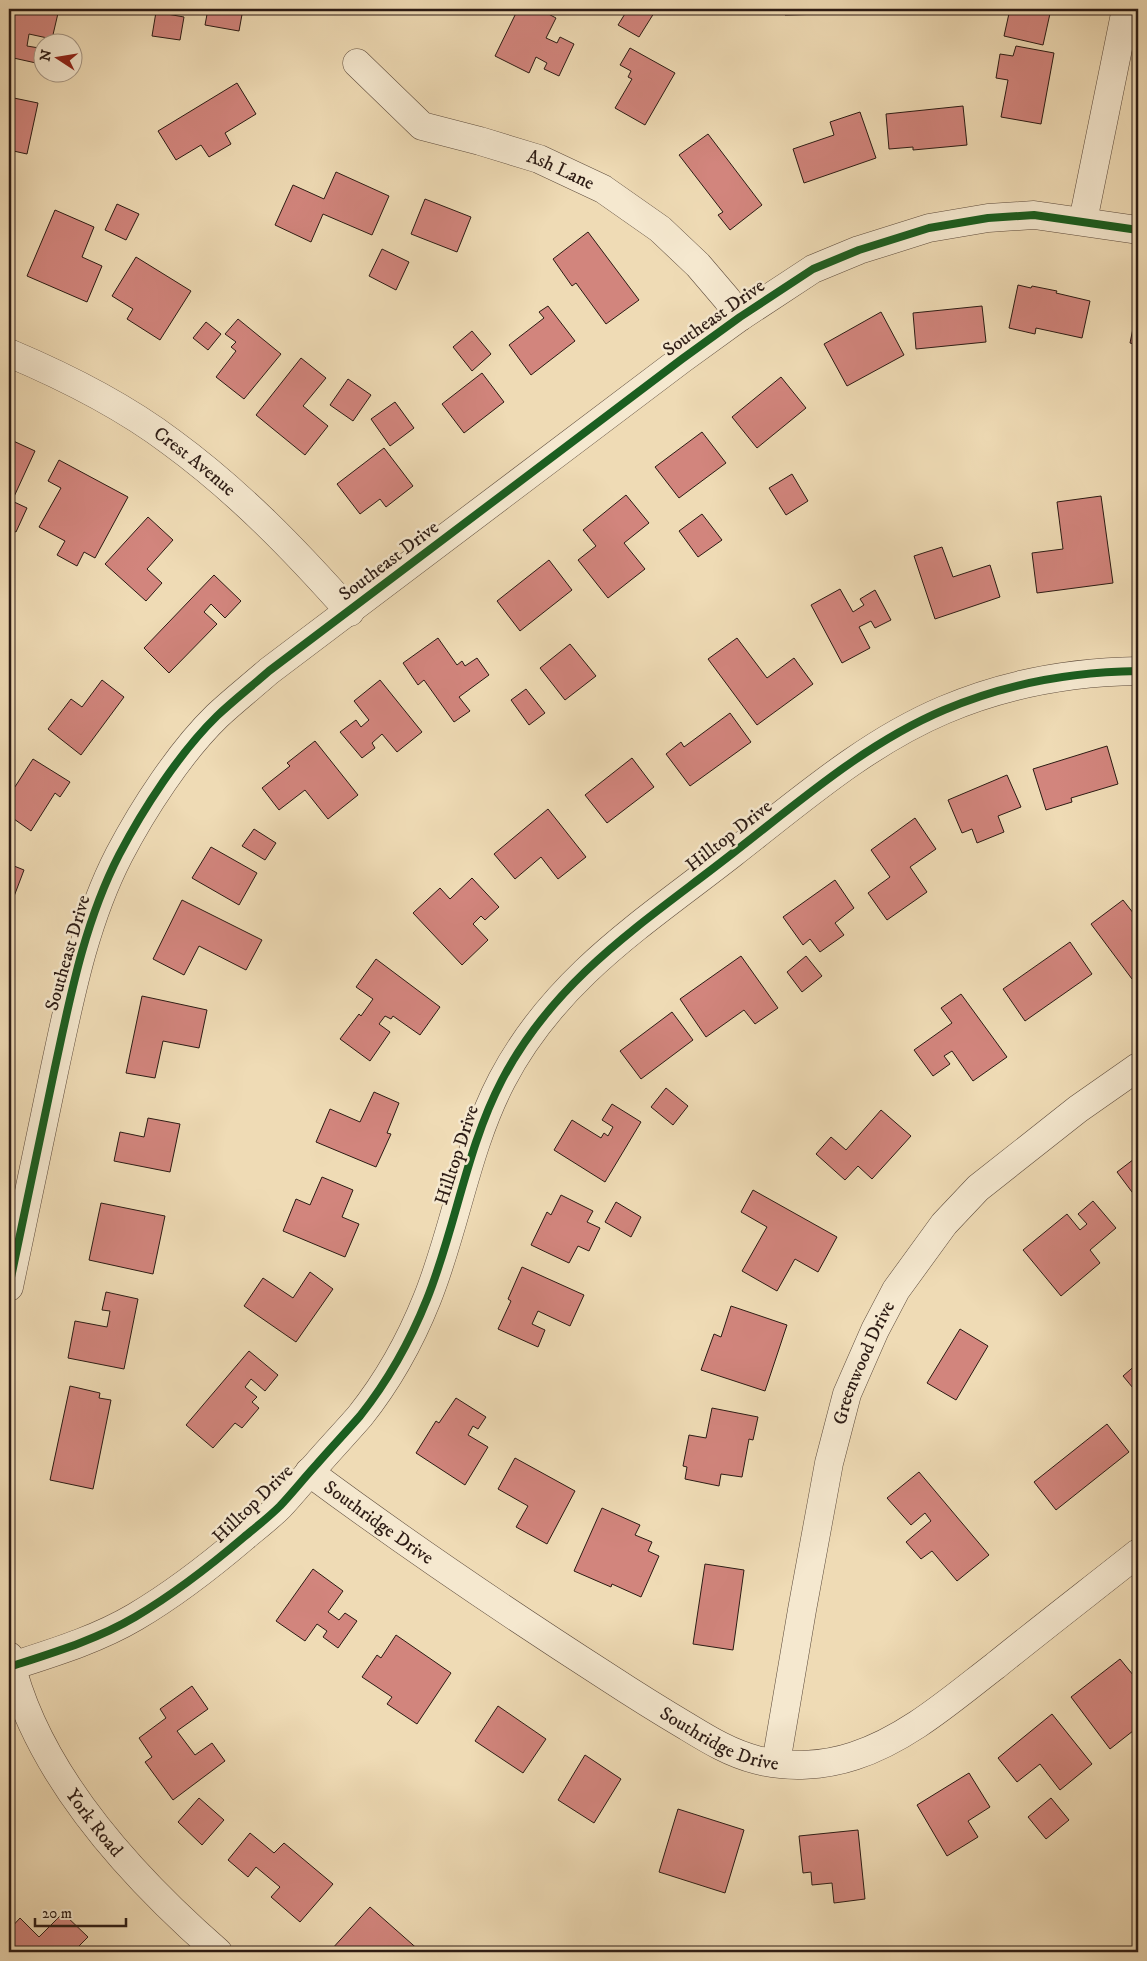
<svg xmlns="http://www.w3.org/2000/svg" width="1147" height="1961" font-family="'IM FELL DW Pica',serif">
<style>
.building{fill:#d2857d;stroke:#2c1b14}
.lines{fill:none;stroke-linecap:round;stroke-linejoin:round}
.minor-casing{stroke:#5d4b3c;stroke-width:29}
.minor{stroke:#f5e8cf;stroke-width:28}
.cycleway-casing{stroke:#f5e8cf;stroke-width:11}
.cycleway{stroke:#1b5e20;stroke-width:8}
.labels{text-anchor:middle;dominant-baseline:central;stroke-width:5;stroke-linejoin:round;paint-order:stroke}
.street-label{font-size:19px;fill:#2c1b14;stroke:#f5e8cf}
</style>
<rect width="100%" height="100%" fill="#efdbb5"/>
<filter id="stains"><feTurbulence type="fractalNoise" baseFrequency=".004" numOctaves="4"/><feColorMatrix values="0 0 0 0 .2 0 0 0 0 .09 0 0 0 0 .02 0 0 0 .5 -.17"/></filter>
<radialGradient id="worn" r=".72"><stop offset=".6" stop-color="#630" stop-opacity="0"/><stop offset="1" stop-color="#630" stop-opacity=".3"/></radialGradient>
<g class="building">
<path d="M9 9H59L52 39 29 34 27 46 39 48 36 63 9 57Z"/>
<path d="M208 9H243L239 31 205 25Z"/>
<path d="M518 9H539L556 18 546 38 557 43 560 37 574 44 559 76 544 69 547 63 536 57 529 73 495 56Z"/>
<path d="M628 9H648L654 13 639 37 618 25Z"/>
<path d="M785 9H828V14L785 15Z"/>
<path d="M1010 9H1051L1043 45 1004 36Z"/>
<path d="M156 12 184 17 180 40 152 36Z"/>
<path d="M1016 46 1054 53 1041 124 1001 117 1008 80 996 78 1000 54 1013 56Z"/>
<path d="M630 48 675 73 645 125 615 108 632 79 628 77 631 71 620 65Z"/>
<path d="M237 83 256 114 225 133 231 144 209 157 201 145 176 160 158 131Z"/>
<path d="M9 97 38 103 27 154 9 150Z"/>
<path d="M963 106 967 145 913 150V147L889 149 886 114Z"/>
<path d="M860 112 876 158 804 183 793 149 834 135 830 122Z"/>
<path d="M708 134 762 205 730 230 718 215 723 212 679 155Z"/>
<path d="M336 172 389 196 372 235 323 214 311 242 275 225 293 185 324 199Z"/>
<path d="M425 199 471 217 457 252 411 234Z"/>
<path d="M117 204 139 214 126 240 105 230Z"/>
<path d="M55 210 94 227 82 257 102 266 87 302 27 276Z"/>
<path d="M588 232 639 300 606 324 576 283 572 286 553 259Z"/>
<path d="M382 249 409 262 396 290 369 276Z"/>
<path d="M136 257 191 291 160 340 127 319 133 309 112 296Z"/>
<path d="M1018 285 1031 288 1032 286 1057 291 1056 293 1090 301 1082 338 1036 328 1035 334 1009 328Z"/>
<path d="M1138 304V345L1130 343Z"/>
<path d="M548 306 575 341 531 375 509 345 544 318 539 312Z"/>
<path d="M982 306 986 342 916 349 913 313Z"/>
<path d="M881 312 904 355 847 386 824 344Z"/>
<path d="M238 319 281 354 244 399 216 377 236 351 231 347 236 342 225 334Z"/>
<path d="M206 322 221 334 208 350 193 338Z"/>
<path d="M472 331 491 354 472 371 453 347Z"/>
<path d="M301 358 326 378 303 406 328 426 305 455 256 415Z"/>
<path d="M482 373 504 402 464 433 442 404Z"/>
<path d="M781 377 806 408 757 448 732 417Z"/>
<path d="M348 379 371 395 353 421 330 405Z"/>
<path d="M395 402 414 428 390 446 371 419Z"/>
<path d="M702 432 726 463 679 498 655 467Z"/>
<path d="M9 439 35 451 12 501 27 508 16 532 9 529Z"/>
<path d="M384 448 413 486 386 507 380 499 360 514 337 484Z"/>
<path d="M59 460 128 497 95 558 84 552 77 566 57 555 65 541 39 527 61 488 48 481Z"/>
<path d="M792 474 808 501 786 515 769 488Z"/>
<path d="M626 495 649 523 624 543 645 569 608 598 578 560 596 546 583 530Z"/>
<path d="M1101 496 1113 583 1037 593 1032 553 1063 549 1057 502Z"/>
<path d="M702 514 722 540 698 557 679 531Z"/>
<path d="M148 517 173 540 147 569 162 583 146 601 105 564Z"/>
<path d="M942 547 953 577 990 565 1000 597 935 619 914 556Z"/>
<path d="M549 560 572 590 520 631 497 601Z"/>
<path d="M214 575 241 601 225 618 211 604 204 612 217 624 169 673 144 648Z"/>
<path d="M840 589 853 612 864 605 860 599 875 590 891 620 875 628 871 621 859 627 870 648 842 663 811 605Z"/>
<path d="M438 638 457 665 462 661 465 666 477 658 489 675 459 697 470 711 454 722 424 680 418 685 403 663Z"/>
<path d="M737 638 767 678 794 658 813 684 757 725 708 659Z"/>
<path d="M570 644 596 676 565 700 540 668Z"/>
<path d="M102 680 124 697 81 755 48 729 71 699 82 707Z"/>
<path d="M380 680 422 732 397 752 382 734 372 743 375 748 362 758 340 732 356 720 361 727 369 720 354 701Z"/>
<path d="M526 689 545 713 529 725 511 700Z"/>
<path d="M730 713 751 742 690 786 666 754 681 742 684 747Z"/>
<path d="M315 741 358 795 328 819 305 790 279 810 262 788 290 766 287 763Z"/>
<path d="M1107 746 1118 784 1071 798 1072 802 1046 810 1033 769Z"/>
<path d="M632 758 654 787 607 823 585 795Z"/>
<path d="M33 759 70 782 60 797 55 793 31 831 14 819 9 827V796Z"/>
<path d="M1007 775 1021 807 998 816 1004 832 977 843 972 829 962 833 948 800Z"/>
<path d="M548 809 586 857 558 879 541 857 515 879 494 854Z"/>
<path d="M915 818 936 849 910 867 927 892 887 920 868 893 890 877 871 850Z"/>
<path d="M254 829 276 843 265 860 242 846Z"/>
<path d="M211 847 257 873 239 905 192 878Z"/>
<path d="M9 864 24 870 10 907H9Z"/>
<path d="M472 878 499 907 485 920 481 916 473 924 488 940 462 965 413 913 440 888 450 899Z"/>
<path d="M835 880 854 908 835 923 844 935 820 952 810 939 803 945 783 917Z"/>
<path d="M182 900 262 940 246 970 199 946 184 975 153 959Z"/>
<path d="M1123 900 1134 914 1138 911V975L1132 979 1091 924Z"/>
<path d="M1070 942 1092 974 1025 1021 1003 989Z"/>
<path d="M741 956 778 1008 755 1024 744 1010 706 1037 680 999Z"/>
<path d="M806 956 822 976 802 992 787 972Z"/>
<path d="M376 959 440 1007 420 1035 393 1016 391 1019 385 1016 379 1024 390 1032 370 1061 340 1039 359 1014 361 1016 373 999 356 987Z"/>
<path d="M961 994 1007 1057 973 1081 952 1051 944 1056 950 1064 933 1076 914 1050 952 1023 941 1008Z"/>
<path d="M142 996 207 1010 199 1048 163 1041 155 1078 126 1073Z"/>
<path d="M672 1012 693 1040 641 1079 620 1051Z"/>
<path d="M666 1088 688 1106 673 1125 651 1107Z"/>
<path d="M374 1092 399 1103 387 1133 391 1134 376 1167 316 1142 330 1109 360 1122Z"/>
<path d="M612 1104 641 1122 605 1182 554 1150 572 1120 601 1138 604 1133 608 1136 613 1127 602 1120Z"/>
<path d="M881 1110 911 1136 872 1179 858 1166 845 1180 816 1154 831 1137 846 1150Z"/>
<path d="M148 1118 180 1124 170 1172 114 1161 120 1132 144 1137Z"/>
<path d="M1138 1156V1200L1117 1172Z"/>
<path d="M322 1177 353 1190 342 1217 359 1224 345 1257 283 1231 296 1199 310 1205Z"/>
<path d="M753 1190 837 1237 818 1272 795 1259 777 1291 742 1271 767 1227 741 1212Z"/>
<path d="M561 1195 593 1211 587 1222 600 1228 589 1251 578 1246 569 1263 531 1245 547 1212 551 1215Z"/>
<path d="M1093 1201 1116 1228 1090 1250 1100 1263 1061 1296 1023 1250 1067 1214 1080 1230 1087 1224 1078 1214Z"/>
<path d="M616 1202 641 1217 631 1237 605 1222Z"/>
<path d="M101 1203 165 1216 153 1274 89 1260Z"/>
<path d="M522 1267 584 1295 570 1326 538 1311 532 1324 545 1330 538 1347 498 1329 511 1301 508 1299Z"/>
<path d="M310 1272 333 1289 296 1342 244 1306 263 1278 293 1298Z"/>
<path d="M106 1292 138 1299 124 1369 68 1358 75 1321 107 1327 110 1311 102 1310Z"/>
<path d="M731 1306 787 1325 765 1391 701 1370 714 1334 721 1337Z"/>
<path d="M960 1329 988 1346 956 1400 927 1383Z"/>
<path d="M249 1351 278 1375 265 1391 251 1379 245 1387 257 1397 252 1402 259 1408 242 1428 235 1423 213 1448 186 1425Z"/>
<path d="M1138 1363V1394L1123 1376Z"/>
<path d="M70 1386 100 1393 99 1398 111 1400 93 1489 50 1480Z"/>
<path d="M456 1398 486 1417 478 1429 473 1426 468 1435 488 1447 465 1485 416 1453 436 1421 439 1423Z"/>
<path d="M712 1408 758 1417 753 1440 749 1439 742 1477 721 1474 719 1486 685 1479 687 1467 683 1466 689 1435 706 1438Z"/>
<path d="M1107 1424 1129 1452 1056 1510 1034 1482Z"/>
<path d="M515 1458 575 1491 547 1544 516 1527 528 1506 498 1489Z"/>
<path d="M919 1472 989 1555 957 1581 932 1551 921 1559 906 1542 931 1521 925 1513 911 1525 887 1498Z"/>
<path d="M602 1508 640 1525 635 1535 652 1542 648 1551 659 1556 641 1597 612 1584 611 1587 574 1571Z"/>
<path d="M705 1564 744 1570 733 1650 693 1644Z"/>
<path d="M313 1569 343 1591 328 1612 339 1620 345 1613 357 1621 338 1648 323 1637 327 1631 317 1624 305 1641 276 1621Z"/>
<path d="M396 1635 451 1673 417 1724 387 1704 392 1697 362 1677 377 1655 381 1658Z"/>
<path d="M1120 1659 1138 1681V1727L1110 1749 1071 1697Z"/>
<path d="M192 1686 208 1709 177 1731 195 1755 212 1743 225 1761 173 1800 145 1762 152 1757 139 1738 166 1718 160 1709Z"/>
<path d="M498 1706 546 1739 523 1773 475 1741Z"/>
<path d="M1052 1714 1092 1764 1060 1790 1040 1764 1017 1782 998 1758Z"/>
<path d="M585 1755 621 1779 594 1823 558 1800Z"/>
<path d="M969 1773 990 1807 968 1821 978 1837 947 1856 917 1805Z"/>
<path d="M199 1798 224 1820 202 1845 178 1822Z"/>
<path d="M1051 1798 1069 1820 1046 1839 1028 1817Z"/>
<path d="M678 1809 744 1830 725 1893 659 1872Z"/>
<path d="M858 1830 865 1899 834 1903 832 1883 812 1885 811 1872 803 1873 799 1836Z"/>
<path d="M250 1833 274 1853 284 1843 333 1884 300 1922 271 1897 280 1887 256 1867 248 1877 228 1860Z"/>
<path d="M370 1907 421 1952H333L331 1950Z"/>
<path d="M63 1913 88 1937 73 1952 9 1951V1930L20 1918 39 1937Z"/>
</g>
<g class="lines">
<defs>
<g id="minor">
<path id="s1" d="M357 63 422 126 480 141 539 159 603 189 660 229 698 265 727 299 740 317"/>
<path d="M1083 221 1126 9"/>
<path id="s2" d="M9 353C66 377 122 405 171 442 238 491 295 550 350 612"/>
<path d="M9 1287C24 1215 39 1144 54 1072 70 998 84 923 119 855 143 809 180 752 217 716 234 700 252 686 269 671L682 359 740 317 813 269 859 250 929 228 988 218 1034 215 1138 230"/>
<path id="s3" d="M309 1472C406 1544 505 1611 606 1676 632 1693 659 1710 686 1726 709 1740 730 1753 757 1760 788 1768 824 1766 854 1756 907 1739 952 1699 995 1666 1042 1628 1090 1591 1138 1553"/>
<path id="s4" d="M9 1656C35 1772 131 1876 218 1952"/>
<path d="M9 1667C52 1653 96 1640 135 1617 174 1594 210 1566 244 1537 256 1527 269 1517 280 1506 293 1492 305 1477 317 1464 331 1448 346 1432 360 1416 387 1382 411 1339 427 1299 456 1227 466 1149 502 1080 556 977 645 922 733 853 800 801 866 743 944 710 1007 683 1070 672 1138 671"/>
<path id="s5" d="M776 1763 802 1610 829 1463 847 1394 875 1330 896 1290 944 1224 978 1188 1078 1109 1138 1067"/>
</g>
</defs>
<use href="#minor" class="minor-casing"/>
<use href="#minor" class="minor"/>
<defs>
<g id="cycleway">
<path d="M9 1287C24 1215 39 1144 54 1072 70 998 84 923 119 855 143 809 180 752 217 716 234 700 252 686 269 671L682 359 740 317 813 269 859 250 929 228 988 218 1034 215 1138 230"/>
<path d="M9 1667C52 1653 96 1640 135 1617 174 1594 210 1566 244 1537 256 1527 269 1517 280 1506 293 1492 305 1477 317 1464 331 1448 346 1432 360 1416 387 1382 411 1339 427 1299 456 1227 466 1149 502 1080 556 977 645 922 733 853 800 801 866 743 944 710 1007 683 1070 672 1138 671"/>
</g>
</defs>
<use href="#cycleway" class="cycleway-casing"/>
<use href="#cycleway" class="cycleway"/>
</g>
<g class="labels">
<g class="street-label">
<text stroke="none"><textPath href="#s1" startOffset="236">Ash Lane</textPath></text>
<text transform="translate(714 318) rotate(-35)">Southeast Drive</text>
<text stroke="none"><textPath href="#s2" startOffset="216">Crest Avenue</textPath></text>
<text transform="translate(389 561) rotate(-37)">Southeast Drive</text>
<text transform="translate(729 836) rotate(-38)">Hilltop Drive</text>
<text transform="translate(68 953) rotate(-74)">Southeast Drive</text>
<text transform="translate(457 1155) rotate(-72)">Hilltop Drive</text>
<text stroke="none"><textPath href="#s5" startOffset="411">Greenwood Drive</textPath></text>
<text transform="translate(253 1504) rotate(-44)">Hilltop Drive</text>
<text stroke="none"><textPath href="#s3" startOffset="86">Southridge Drive</textPath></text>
<text stroke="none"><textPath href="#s3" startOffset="491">Southridge Drive</textPath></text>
<text stroke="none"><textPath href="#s4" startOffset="189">York Road</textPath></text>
</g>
</g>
<rect width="1147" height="1961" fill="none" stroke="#efdbb5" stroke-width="30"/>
<rect x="10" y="10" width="1127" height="1941" fill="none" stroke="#2c1b14" stroke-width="2.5"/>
<rect x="15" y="15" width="1117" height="1931" fill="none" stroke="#2c1b14"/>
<g transform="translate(58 58) rotate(282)"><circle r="24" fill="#f5e8cf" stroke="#a59684"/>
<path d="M0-4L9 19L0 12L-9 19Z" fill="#8f2418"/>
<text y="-8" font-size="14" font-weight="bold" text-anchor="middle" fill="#2c1b14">N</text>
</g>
<path d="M35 1918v8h91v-8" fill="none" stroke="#2c1b14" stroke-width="2.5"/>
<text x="42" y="1918" font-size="15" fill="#2c1b14" stroke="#f5e8cf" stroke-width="4" paint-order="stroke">20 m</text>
<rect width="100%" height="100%" filter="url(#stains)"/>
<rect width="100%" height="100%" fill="url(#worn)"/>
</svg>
